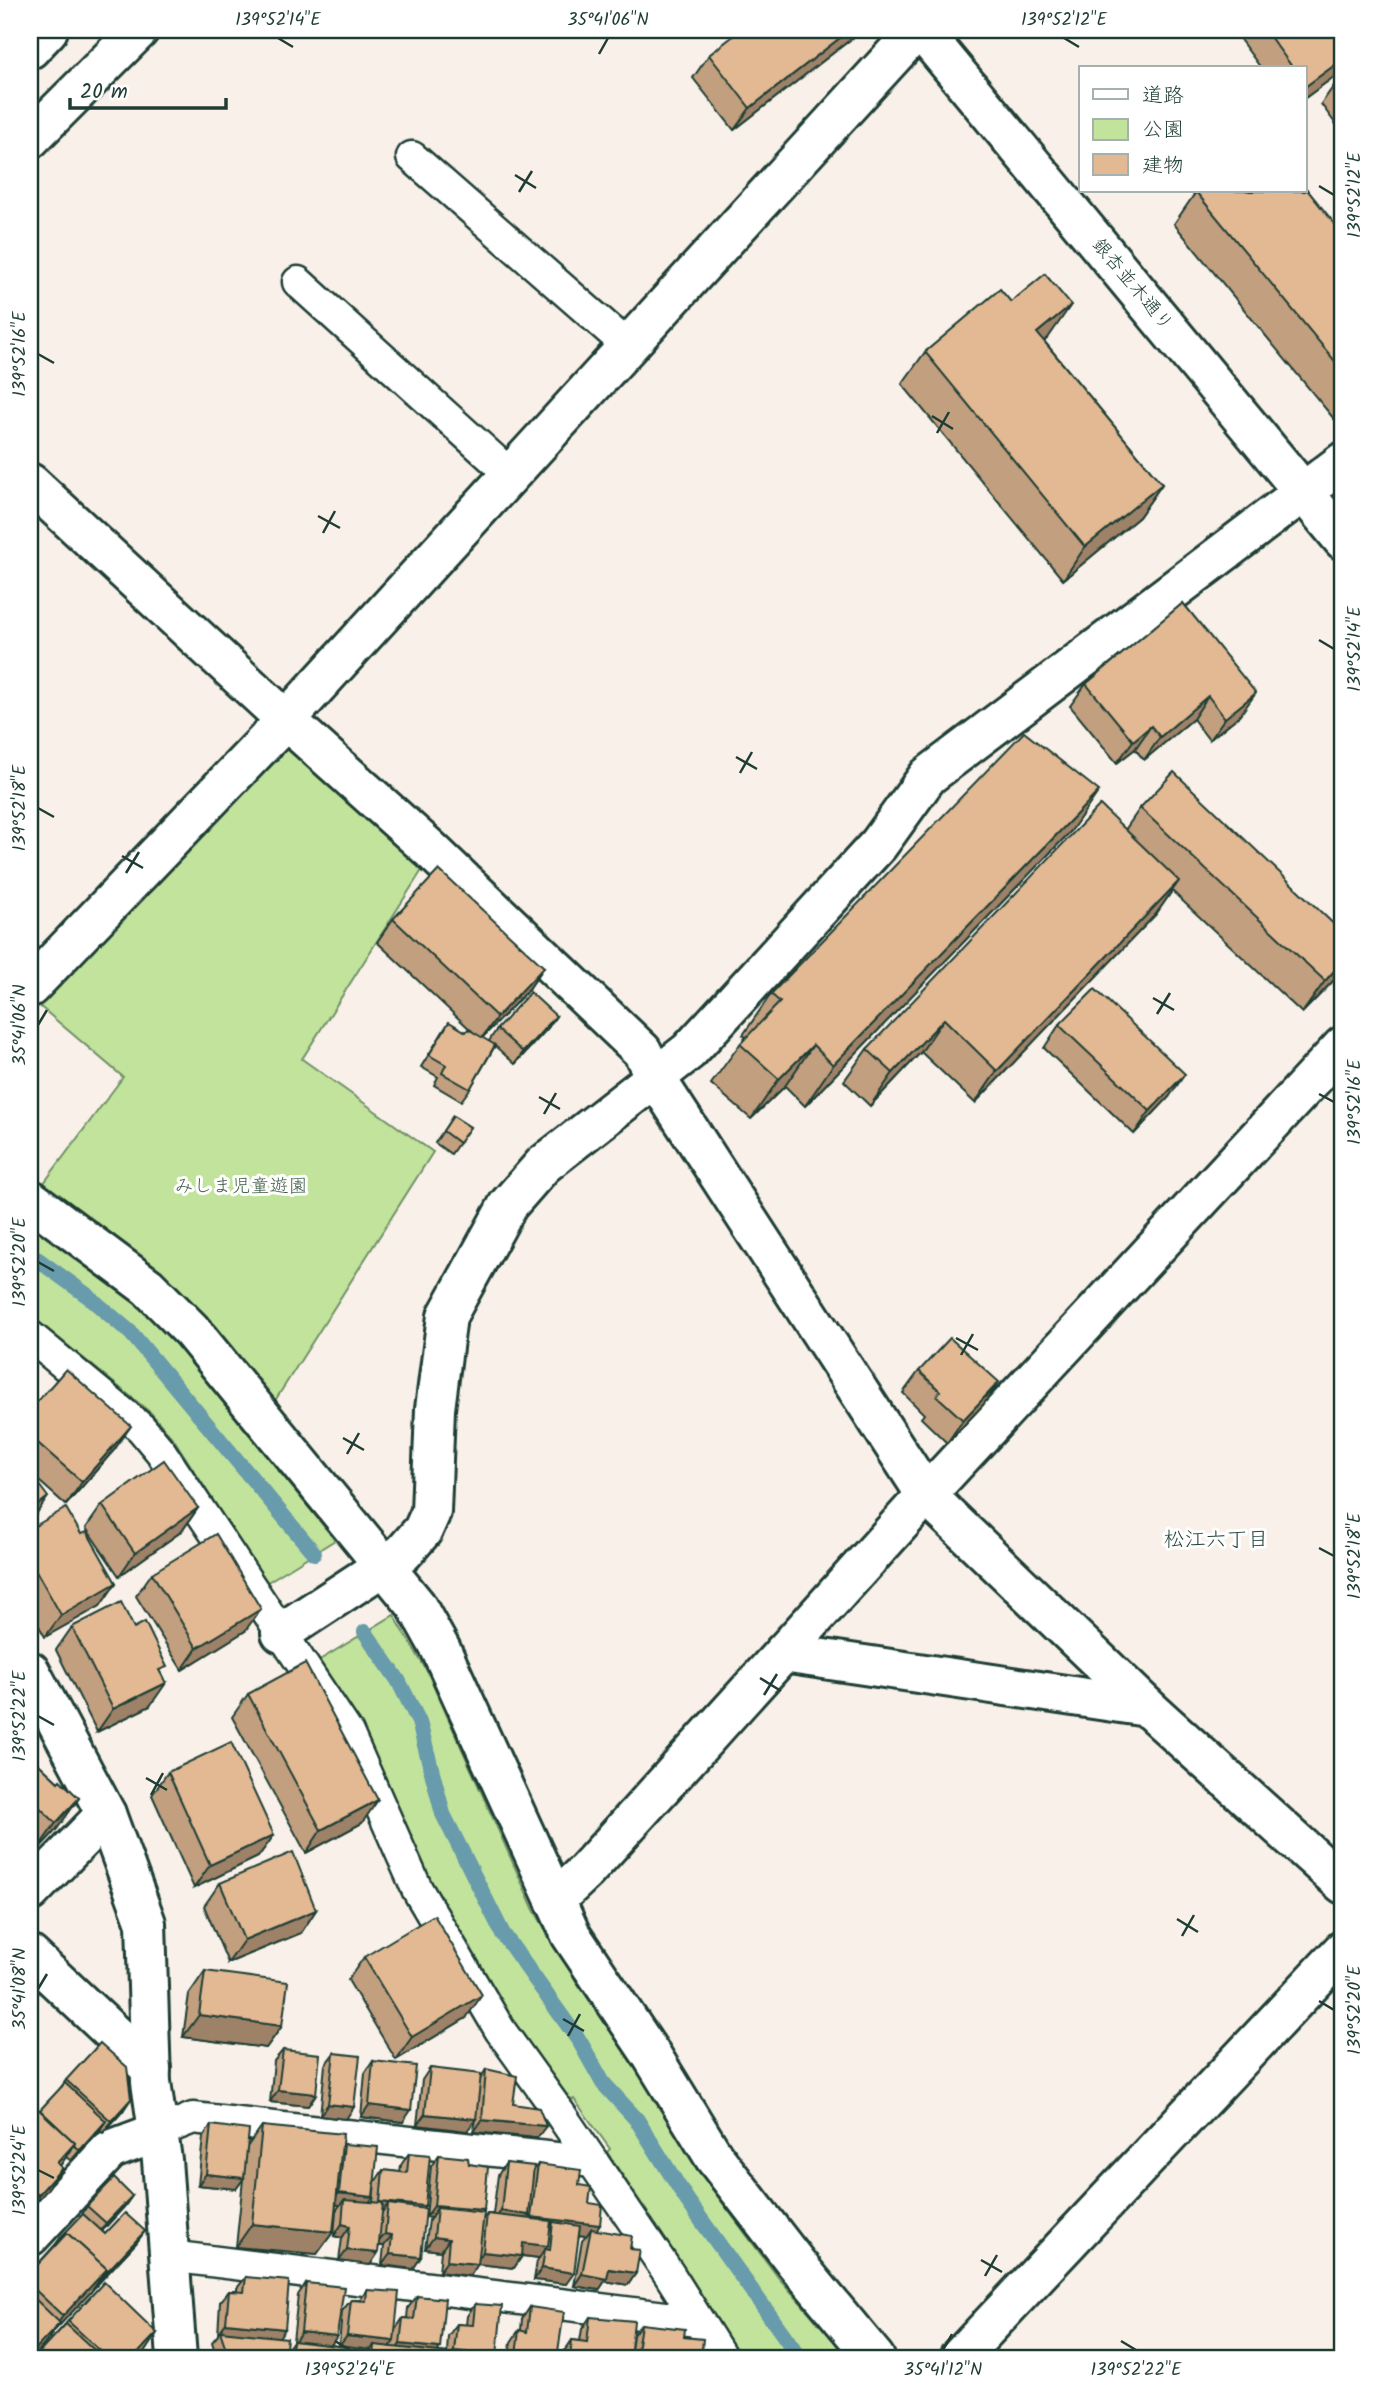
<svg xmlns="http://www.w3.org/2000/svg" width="1373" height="2388" font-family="Kalam,'Klee One',sans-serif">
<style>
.green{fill:#c2e39c;stroke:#709068;stroke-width:2}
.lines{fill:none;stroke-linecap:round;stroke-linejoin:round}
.stream{stroke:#689bab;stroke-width:16}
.lane-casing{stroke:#1f3d34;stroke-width:35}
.street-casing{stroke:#1f3d34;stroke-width:44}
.secondary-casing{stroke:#1f3d34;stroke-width:44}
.primary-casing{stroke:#1f3d34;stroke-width:44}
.lane{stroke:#fff;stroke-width:30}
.street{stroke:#fff;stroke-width:38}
.secondary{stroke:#fff;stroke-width:38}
.primary{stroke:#fff;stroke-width:38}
.wall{fill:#c29f7e;stroke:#1f3d34;stroke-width:2}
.shaded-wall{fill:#9e8267;stroke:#1f3d34;stroke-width:2}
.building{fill:#e2b993;stroke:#1f3d34;stroke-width:2}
.ticks{fill:none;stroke:#1f3d34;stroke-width:2.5}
.labels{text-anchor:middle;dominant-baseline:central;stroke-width:6;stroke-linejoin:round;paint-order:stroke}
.street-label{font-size:19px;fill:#1f3d34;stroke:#fff}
.park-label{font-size:19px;fill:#405e49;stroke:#fff}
.neighbourhood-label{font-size:21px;fill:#1f3d34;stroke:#fff}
.neatline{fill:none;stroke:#1f3d34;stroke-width:2.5}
.ticks-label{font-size:18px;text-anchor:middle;fill:#1f3d34}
</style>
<rect width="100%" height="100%" fill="#f9f1e9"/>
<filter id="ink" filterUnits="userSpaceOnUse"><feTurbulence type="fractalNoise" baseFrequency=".0143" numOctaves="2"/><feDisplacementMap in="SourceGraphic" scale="14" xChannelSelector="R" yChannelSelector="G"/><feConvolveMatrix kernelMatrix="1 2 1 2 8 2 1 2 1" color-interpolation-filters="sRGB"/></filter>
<g filter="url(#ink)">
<g class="green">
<path d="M288 729 426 864 302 1059 433 1152 264 1418 32 1199 123 1077 30 998Z"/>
<path d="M30 1225 137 1305 181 1350 335 1540 266 1583 175 1441 151 1413 30 1315Z"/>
<path d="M394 1615 428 1673 534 1910 576 1981 637 2067 698 2170 778 2277 849 2358H741L690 2276 607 2152 610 2149 574 2099 570 2101 552 2079 517 2027 452 1920 430 1880 360 1723 318 1661Z"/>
</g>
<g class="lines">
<g class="stream">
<path d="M30 1254 88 1296 131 1333 314 1553"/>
<path d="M365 1632 398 1680 419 1722 443 1814 503 1934 580 2042 603 2083 637 2120 687 2200 800 2358"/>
</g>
<defs>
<g id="lane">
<path d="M412 157 628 346"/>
<path d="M298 282 510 474"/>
<path d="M30 1336 141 1428 161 1452 348 1733 417 1889 500 2030 561 2115 669 2274 722 2358"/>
<path d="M158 2132 193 2118 593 2162"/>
<path d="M169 2256 698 2321"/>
</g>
<g id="street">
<path d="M30 483 286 720 431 850 642 1051 655 1077 926 1495 1147 1707 1343 1884"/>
<path d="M30 987 286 720 917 30"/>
<path d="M281 1633 403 1553 423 1530 431 1512 435 1409 447 1316 508 1205 543 1165 689 1051 879 844 928 776 1343 462"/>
<path d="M783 1653 1147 1707"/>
<path d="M30 1671 106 1814 146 1923 151 2082 162 2160 177 2358"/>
<path d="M30 1892 106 1814"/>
<path d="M555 1900 586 1871 926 1495 1343 1046"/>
<path d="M30 1955 151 2069"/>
<path d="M30 2236 110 2150 158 2132"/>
<path d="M959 2358 1343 1950"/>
</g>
<g id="secondary">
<path d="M921 30 1343 540"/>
<path d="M30 1199 148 1287 191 1330 416 1605 441 1650 571 1935 652 2056 714 2157 796 2263 875 2358"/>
</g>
<g id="primary">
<path d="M30 49 48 30"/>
<path d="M30 139 139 30"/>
</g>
</defs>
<use href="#lane" class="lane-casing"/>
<use href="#street" class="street-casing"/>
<use href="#secondary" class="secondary-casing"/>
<use href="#primary" class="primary-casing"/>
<use href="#lane" class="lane"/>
<use href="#street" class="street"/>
<use href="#secondary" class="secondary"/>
<use href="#primary" class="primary"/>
</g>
<g class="wall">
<path d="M1233 30H1343V70L1305 98V68H1261Z"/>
<path d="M855 36 734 130 693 78 709 55Z"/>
<path d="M1343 73V134L1321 104Z"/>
<path d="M1196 192 1343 234V411L1334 419 1174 224Z"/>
<path d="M1011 302 1048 338 1044 341 1162 484 1139 517 1063 580 902 384 925 352Z"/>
<path d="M1183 603 1240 715 1209 740 1193 719 1144 760 1135 749 1117 763 1070 706 1086 684Z"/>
<path d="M1140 808 1343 933V967L1335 979 1302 1013 1172 891 1156 914 975 1103 921 1052 870 1106 844 1081 867 1049 1125 830Z"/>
<path d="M1071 831 805 1106 785 1086 751 1119 711 1084 740 1044 746 1037 743 1035 771 994Z"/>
<path d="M393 919 544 967 528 990 482 1038 491 1043 489 1041 497 1029 556 1016 548 1028 515 1064 495 1046 470 1089 461 1101 434 1085 438 1077 421 1067 449 1022 466 1032 474 1033 377 942Z"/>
<path d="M1059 1025 1169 1097 1134 1134 1044 1048Z"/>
<path d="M453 1116 470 1127 451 1154 435 1143Z"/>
<path d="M919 1371 983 1405 947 1443 921 1418 924 1414 903 1393Z"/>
<path d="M30 1410 115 1449 66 1505 30 1473Z"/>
<path d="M102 1505 198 1508 182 1531 119 1576 86 1528Z"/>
<path d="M30 1529 81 1534 116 1583 100 1606 45 1637 30 1610Z"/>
<path d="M152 1573 245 1631 182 1670 136 1596Z"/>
<path d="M72 1627 134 1628 161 1674 150 1706 97 1732 56 1650Z"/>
<path d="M248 1694 362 1823 306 1853 232 1717Z"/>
<path d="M30 1756 58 1782 79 1798 56 1830 33 1855 30 1852Z"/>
<path d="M168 1772 274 1835 258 1857 194 1888 152 1795Z"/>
<path d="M220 1883 316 1910 301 1933 228 1963 204 1906Z"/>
<path d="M364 1957 466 2018 396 2060 348 1980Z"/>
<path d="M205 1971 282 2026 266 2048 183 2037 189 1994Z"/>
<path d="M283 2050 316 2094 308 2106 270 2102 274 2061Z"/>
<path d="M334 2053 346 2119 320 2116 325 2065Z"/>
<path d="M373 2061 403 2122 361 2117 365 2073Z"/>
<path d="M430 2068 481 2078 486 2069 537 2138 474 2132 475 2120 467 2131 417 2125 422 2080Z"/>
<path d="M66 2080 123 2111 103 2133 100 2130 71 2161 66 2157 60 2166 62 2168 46 2191 30 2209V2113L40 2110 59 2090Z"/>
<path d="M211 2125 247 2147 262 2126 342 2147 344 2144 369 2202H373L375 2182 383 2170 400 2172 401 2165 409 2153 425 2206 423 2208 421 2257 413 2269 382 2265 384 2246H379L370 2265 339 2261 342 2238 334 2236 336 2211 340 2205H336L333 2232 317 2254 236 2247 243 2179 236 2189 198 2185 203 2137Z"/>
<path d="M439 2155 469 2164 484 2210 482 2213 483 2220 487 2214H493L498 2175 506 2163 533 2171 538 2164 579 2185 600 2225 596 2230 630 2249 636 2273 628 2285 605 2281 599 2290 574 2286 582 2241 586 2236 579 2235 566 2284 534 2280 537 2261 539 2258 522 2256 514 2268 478 2264 470 2276 439 2272 441 2251 425 2249 429 2220 431 2218 426 2217 431 2166Z"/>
<path d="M132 2196 124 2207 102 2231 105 2234 145 2231 136 2243 54 2331 44 2345 32 2358H30V2273L55 2245 61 2237 80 2218 87 2206Z"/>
<path d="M246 2277 286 2351 293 2341 298 2295 306 2283 331 2345 339 2346 342 2311 351 2300H360L367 2290 395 2330 403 2318H407L408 2308 417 2296 437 2352 447 2353 448 2336 457 2324 466 2325 467 2316 475 2304 495 2358H217L212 2342 218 2335 220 2302 229 2291H237V2288Z"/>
<path d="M530 2307 557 2358H509L511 2342 519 2330H521L522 2319Z"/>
<path d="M590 2317 630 2358H563L564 2352 572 2340 580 2341 582 2329Z"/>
<path d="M68 2321 157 2333 139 2358H35Z"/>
<path d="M641 2324 684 2337 701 2358H630L633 2335Z"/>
</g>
<g class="shaded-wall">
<path d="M850 30H859L855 36 734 130 750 108Z"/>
<path d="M1343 59 1342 71 1305 98V88L1306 86Z"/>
<path d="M1071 305 1048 338 1014 365 1037 333Z"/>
<path d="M1343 405V411L1334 419Z"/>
<path d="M1162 484 1139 517 1063 580 1085 547Z"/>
<path d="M1256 693 1240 715 1209 740 1225 718Z"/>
<path d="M1208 696 1193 719 1144 760 1160 737Z"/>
<path d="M1151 726 1135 749 1117 763 1133 741Z"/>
<path d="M1099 791 1071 831 805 1106 833 1065Z"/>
<path d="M1179 881 1156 914 975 1103 997 1071Z"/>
<path d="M1343 961V967L1335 979 1302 1013 1325 981Z"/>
<path d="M544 967 528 990 481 1039 497 1017Z"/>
<path d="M556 1016 548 1028 515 1064 523 1052Z"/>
<path d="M944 1019 921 1052 870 1106 893 1073Z"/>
<path d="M813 1045 785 1086 751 1119 779 1079Z"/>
<path d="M1185 1074 1169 1097 1134 1134 1150 1111Z"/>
<path d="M999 1382 983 1405 947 1443 963 1420Z"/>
<path d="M131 1426 115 1449 66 1505 82 1482Z"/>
<path d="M48 1497 32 1520 30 1522V1511Z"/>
<path d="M198 1508 182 1531 119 1576 135 1553Z"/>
<path d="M116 1583 100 1606 45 1637 61 1615Z"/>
<path d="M261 1609 245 1631 182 1670 197 1648Z"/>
<path d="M166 1683 150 1706 97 1732 113 1709Z"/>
<path d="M79 1798 56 1830 33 1855 56 1823Z"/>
<path d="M378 1800 362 1823 306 1853 321 1830Z"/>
<path d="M274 1835 258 1857 194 1888 210 1865Z"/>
<path d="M316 1910 301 1933 228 1963 244 1940Z"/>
<path d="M482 1995 466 2018 396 2060 412 2037Z"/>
<path d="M199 2015 282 2026 266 2048 183 2037Z"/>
<path d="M278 2090 316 2094 308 2106 270 2102Z"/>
<path d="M131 2099 123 2111 103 2133 111 2121Z"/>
<path d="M328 2104 354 2107 346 2119 320 2116Z"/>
<path d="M369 2105 411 2110 403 2122 361 2117Z"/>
<path d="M425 2114 476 2119 467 2131 417 2125Z"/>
<path d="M482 2120 546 2126 537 2138 474 2132Z"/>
<path d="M106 2121 98 2133 71 2161 80 2150Z"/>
<path d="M75 2143 60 2166 57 2163Z"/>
<path d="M62 2168 46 2191 30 2209V2206L38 2195Z"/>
<path d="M206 2174 244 2178 236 2189 198 2185Z"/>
<path d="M339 2193 373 2197 365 2208 344 2200 340 2205 331 2204Z"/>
<path d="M132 2196 124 2207 98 2235 106 2223Z"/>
<path d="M380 2202 425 2206 416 2218 388 2204 381 2214 372 2213Z"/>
<path d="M434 2206 484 2210 476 2222 437 2208 431 2218 426 2217Z"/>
<path d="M501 2211 529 2215 521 2226 492 2223Z"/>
<path d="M531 2217 600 2225 592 2236 591 2229 586 2236 552 2232 553 2222 547 2231 523 2229Z"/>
<path d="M252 2224 333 2232 317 2254 236 2247Z"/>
<path d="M342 2224 350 2226 342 2238 334 2236Z"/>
<path d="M145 2231 136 2243 94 2288 102 2277Z"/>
<path d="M385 2234 392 2235 384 2246 376 2245Z"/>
<path d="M434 2237 449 2239 441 2251 425 2249Z"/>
<path d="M523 2243 548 2246 539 2258 515 2255Z"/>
<path d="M347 2250 378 2253 370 2265 339 2261Z"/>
<path d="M483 2252 522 2256 514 2268 478 2264 470 2276 439 2272 447 2261 475 2264Z"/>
<path d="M390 2254 421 2257 413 2269 382 2265Z"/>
<path d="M542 2268 574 2273 566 2284 534 2280Z"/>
<path d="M107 2269 91 2292 54 2331 44 2345 32 2358H30V2355L53 2330 63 2316Z"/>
<path d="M609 2269 636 2273 628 2285 605 2281 599 2290 574 2286 582 2274Z"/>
<path d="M226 2323 285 2329 277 2340 220 2331Z"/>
<path d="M301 2332 337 2336 329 2348 293 2344Z"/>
<path d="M157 2333 142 2356 139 2358H133Z"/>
<path d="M347 2336 394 2341 386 2353 374 2345 370 2351 338 2348Z"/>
<path d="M400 2344 440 2348 433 2358 392 2356Z"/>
<path d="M454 2351 497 2355 495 2358H454V2356L453 2358H449Z"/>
</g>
<g class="building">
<path d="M741 30H850L750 108 709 55Z"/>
<path d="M1265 30H1343V59L1306 86 1305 84V68H1293Z"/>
<path d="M1305 187 1343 234V371L1196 192 1198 191H1305Z"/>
<path d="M1045 274 1071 305 1037 333 1162 484 1085 547 925 352 1000 289 1011 302Z"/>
<path d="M1183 603 1256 693 1225 718 1208 696 1160 737 1151 726 1133 741 1086 684Z"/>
<path d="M1024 732 1099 791 833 1065 813 1045 779 1079 740 1044 780 1002 771 994Z"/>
<path d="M1174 772 1343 933V961L1325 981 1140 808Z"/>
<path d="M1100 805 1179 881 997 1071 944 1019 893 1073 867 1049Z"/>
<path d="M439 870 544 967 497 1017 393 919Z"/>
<path d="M1095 989 1185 1074 1150 1111 1059 1025Z"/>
<path d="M530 992 556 1016 523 1052 497 1029Z"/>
<path d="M449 1022 466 1032 468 1029 495 1045 470 1089 442 1073 446 1065 429 1055Z"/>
<path d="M453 1116 470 1127 459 1143 443 1131Z"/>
<path d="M950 1338 999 1382 963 1420 937 1396 940 1391 919 1371Z"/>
<path d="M66 1369 131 1426 82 1482 30 1436V1410Z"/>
<path d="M164 1460 198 1508 135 1553 102 1505Z"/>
<path d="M30 1473 48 1497 30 1511Z"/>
<path d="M66 1508 81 1534 87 1532 116 1583 61 1615 30 1560V1529Z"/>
<path d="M216 1534 261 1609 197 1648 152 1573Z"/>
<path d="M121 1602 134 1628 145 1622 167 1667 159 1670 166 1683 113 1709 72 1627Z"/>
<path d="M305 1663 378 1800 321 1830 248 1694Z"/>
<path d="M231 1742 274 1835 210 1865 168 1772Z"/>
<path d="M30 1756 58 1782 60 1780 79 1798 56 1823 36 1804 30 1811Z"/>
<path d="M293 1852 316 1910 244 1940 220 1883Z"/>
<path d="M434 1915 482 1995 412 2037 364 1957Z"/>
<path d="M205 1971 288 1982 282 2026 199 2015Z"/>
<path d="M100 2043 127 2067 131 2099 111 2121 66 2080Z"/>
<path d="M283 2050 320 2054 316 2094 278 2090Z"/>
<path d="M334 2053 360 2056 354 2107 328 2104Z"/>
<path d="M373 2061 416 2066 411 2110 369 2105Z"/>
<path d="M430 2068 481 2074 476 2119 425 2114Z"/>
<path d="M486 2069 517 2076 513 2104 539 2108 546 2126 482 2120Z"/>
<path d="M65 2083 106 2121 80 2150 74 2145 75 2143 40 2110Z"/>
<path d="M36 2107 75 2143 57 2163 62 2168 38 2195 30 2187V2113Z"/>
<path d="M211 2125 249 2130 244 2178 206 2174Z"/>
<path d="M262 2126 343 2134 333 2232 252 2224Z"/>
<path d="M344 2144 378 2147 373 2197 339 2193Z"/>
<path d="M409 2153 430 2155 425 2206 380 2202 383 2170 407 2173Z"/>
<path d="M439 2155 468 2158 469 2164 488 2167 484 2210 434 2206Z"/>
<path d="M506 2163 534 2166 529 2215 501 2211Z"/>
<path d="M538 2164 581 2170 579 2185 591 2187 589 2203 602 2205 600 2225 531 2217Z"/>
<path d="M114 2178 132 2196 106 2223 87 2206Z"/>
<path d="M344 2200 383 2203 378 2253 347 2250 350 2226 342 2224Z"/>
<path d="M388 2204 426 2209 421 2257 390 2254 392 2235 385 2234Z"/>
<path d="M437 2208 484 2213 478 2264 447 2261 449 2239 434 2237Z"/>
<path d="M125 2213 145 2231 102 2277 107 2269 67 2233 62 2238 61 2237 83 2214 105 2234Z"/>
<path d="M487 2214 551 2221 548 2246 523 2243 522 2256 483 2252Z"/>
<path d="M553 2222 580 2226 574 2273 542 2268 545 2249 550 2250Z"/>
<path d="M591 2229 632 2236 630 2249 640 2250 636 2273 609 2269 607 2279 582 2274Z"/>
<path d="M67 2233 107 2269 63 2316 30 2285V2273Z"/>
<path d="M246 2277 289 2281 285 2329 226 2323 229 2291 244 2292Z"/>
<path d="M104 2282 157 2333 133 2358H108L68 2321Z"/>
<path d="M306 2283 344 2287 337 2336 301 2332Z"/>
<path d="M367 2290 399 2292 394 2341 347 2336 351 2300 366 2301Z"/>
<path d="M30 2294 60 2323 30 2355Z"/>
<path d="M417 2296 445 2299 440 2348 400 2344 403 2318 414 2319Z"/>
<path d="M475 2304 502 2306 497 2355 454 2351 457 2324 473 2325Z"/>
<path d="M530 2307 564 2312 557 2358H532L516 2356 519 2330 527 2332Z"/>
<path d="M590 2317 634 2321 630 2358H570L572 2340 587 2342Z"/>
<path d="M66 2324 103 2358H41L37 2355Z"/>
<path d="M641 2324 685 2329 684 2337 703 2339 701 2358H636Z"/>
<path d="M220 2331 287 2338 285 2358H229Z"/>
<path d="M293 2341 371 2350 370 2358H291Z"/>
<path d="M374 2345 448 2353 447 2358H373Z"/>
<path d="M454 2356 481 2358H454Z"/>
</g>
</g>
<path class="ticks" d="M278 38 293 47M1064 38 1079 47M599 54 608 38M515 175 536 188M1319 186 1334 195M519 192 532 171M38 354 54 363M932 416 953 429M937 433 949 412M318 516 340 528M323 533 335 511M1319 640 1334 649M736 757 757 769M740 773 752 752M38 808 54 817M122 856 143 868M126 873 139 852M1153 998 1174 1010M1157 1014 1170 993M38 1025 47 1010M1319 1094 1334 1102M539 1097 560 1109M544 1114 556 1093M38 1262 54 1271M956 1338 978 1350M961 1355 973 1334M343 1438 364 1450M347 1454 359 1433M1319 1548 1334 1556M760 1678 781 1691M764 1695 777 1674M38 1716 54 1725M146 1778 167 1790M151 1795 163 1773M1177 1919 1198 1932M1182 1936 1194 1915M38 1989 47 1974M1319 2001 1334 2010M563 2019 584 2031M568 2036 580 2014M38 2170 54 2178M981 2260 1002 2272M985 2276 997 2255M335 2341 350 2350M1121 2341 1136 2350M943 2350 952 2334"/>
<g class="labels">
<g class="street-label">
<text transform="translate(1132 285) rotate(50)">銀杏並木通り</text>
</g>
<g class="park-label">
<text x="241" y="1187">みしま児童遊園</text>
</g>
<g class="neighbourhood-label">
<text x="1216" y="1540">松江六丁目</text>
</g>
</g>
<rect width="1373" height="2388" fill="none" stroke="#fff" stroke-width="77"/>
<rect x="1079" y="66" width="228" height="126" fill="#ffffff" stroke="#a5b1ae" stroke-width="2"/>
<rect x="1093" y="89" width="35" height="10" fill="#ffffff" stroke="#a5b1ae" stroke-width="2"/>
<text x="1142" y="102" font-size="21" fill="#1f3d34">道路</text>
<rect x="1093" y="119" width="35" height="21" fill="#c2e39c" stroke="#a5b1ae" stroke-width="2"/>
<text x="1142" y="136" font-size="21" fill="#1f3d34">公園</text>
<rect x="1093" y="154" width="35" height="21" fill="#e2b993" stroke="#a5b1ae" stroke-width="2"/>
<text x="1142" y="172" font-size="21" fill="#1f3d34">建物</text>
<path d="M70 98v10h156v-10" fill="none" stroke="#1f3d34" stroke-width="3.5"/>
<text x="80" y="98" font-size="21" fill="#1f3d34" stroke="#ffffff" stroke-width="5" paint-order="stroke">20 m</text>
<rect x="38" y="38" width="1296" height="2312" class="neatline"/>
<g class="ticks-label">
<text x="278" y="25">139°52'14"E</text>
<text x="608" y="25">35°41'06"N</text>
<text x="1064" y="25">139°52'12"E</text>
<text transform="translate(1354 195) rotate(-90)" y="6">139°52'12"E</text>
<text transform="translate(19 354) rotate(-90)" y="6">139°52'16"E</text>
<text transform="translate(1354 649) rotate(-90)" y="6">139°52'14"E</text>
<text transform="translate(19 808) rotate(-90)" y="6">139°52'18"E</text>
<text transform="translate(19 1025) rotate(-90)" y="6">35°41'06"N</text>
<text transform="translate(1354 1102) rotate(-90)" y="6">139°52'16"E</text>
<text transform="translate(19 1262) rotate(-90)" y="6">139°52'20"E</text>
<text transform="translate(1354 1556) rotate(-90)" y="6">139°52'18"E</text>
<text transform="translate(19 1716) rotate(-90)" y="6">139°52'22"E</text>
<text transform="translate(19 1989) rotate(-90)" y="6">35°41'08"N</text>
<text transform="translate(1354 2010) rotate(-90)" y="6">139°52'20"E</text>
<text transform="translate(19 2170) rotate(-90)" y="6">139°52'24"E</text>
<text x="350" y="2375">139°52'24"E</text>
<text x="943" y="2375">35°41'12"N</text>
<text x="1136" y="2375">139°52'22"E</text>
</g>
</svg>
